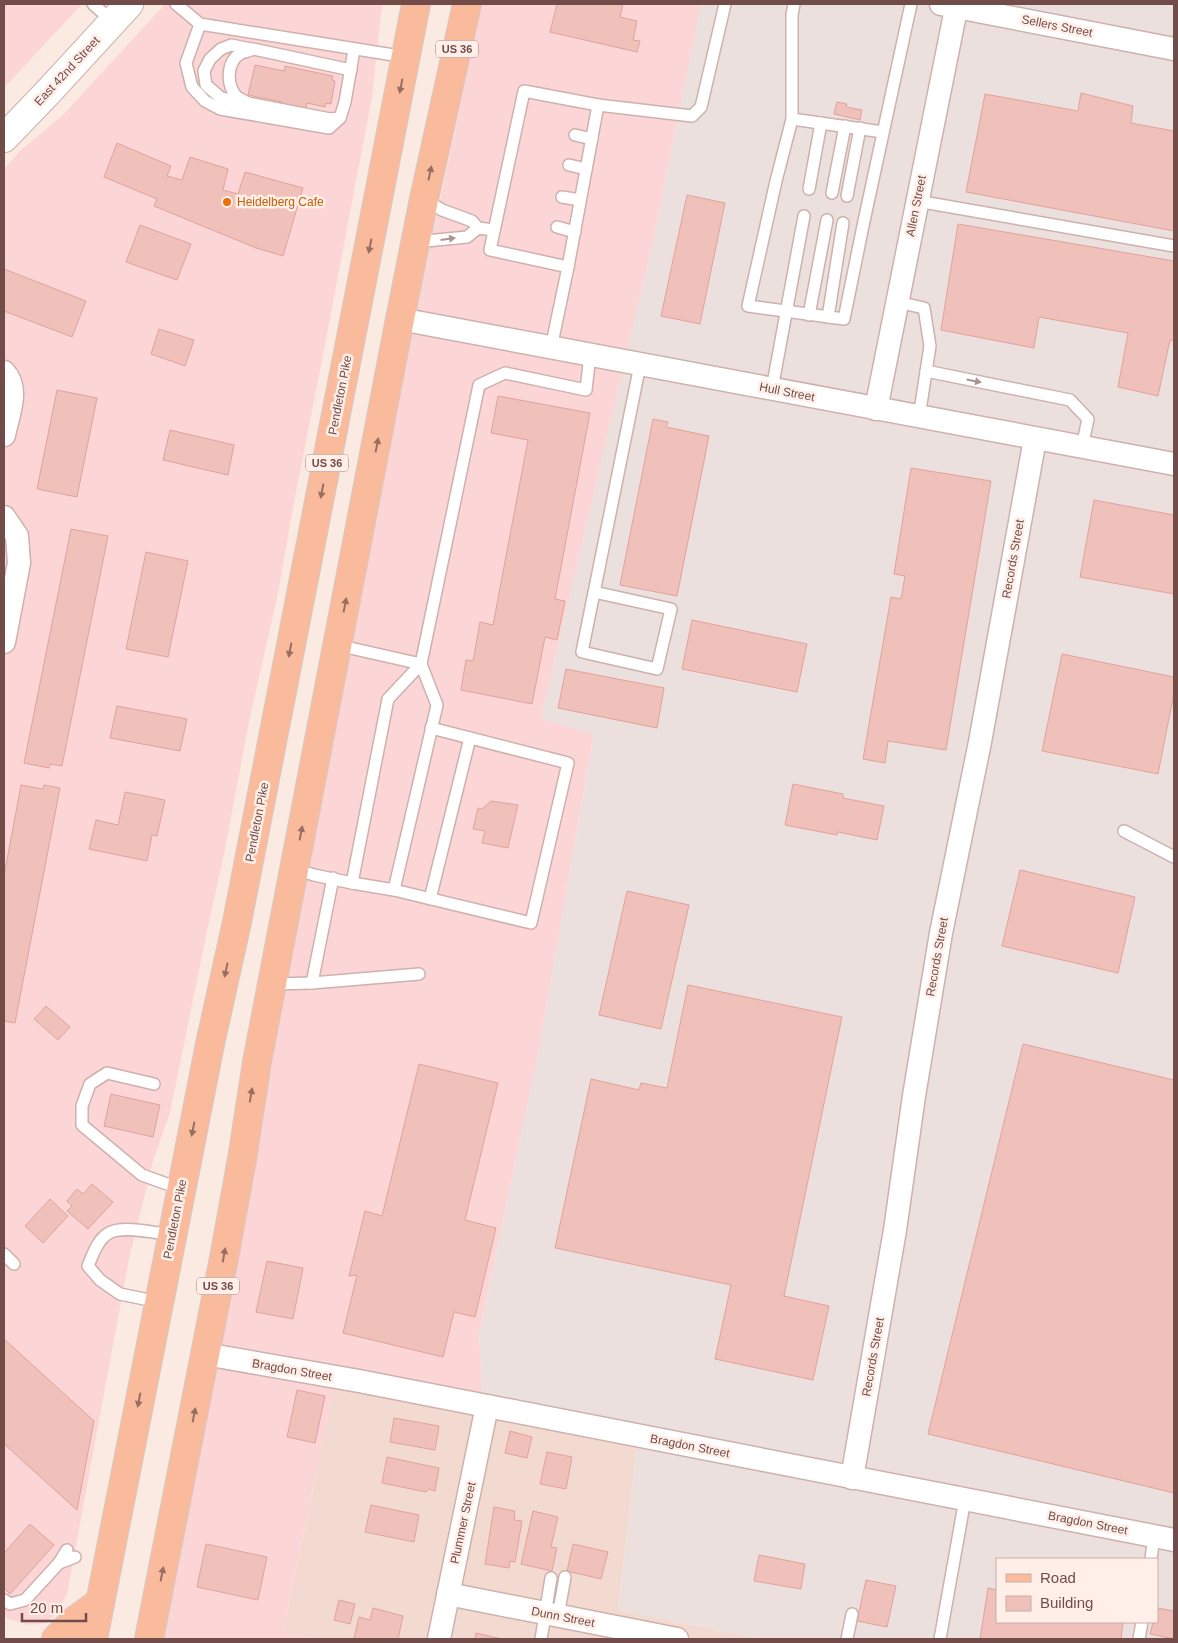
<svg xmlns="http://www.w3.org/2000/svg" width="1178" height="1643" font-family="Helvetica,sans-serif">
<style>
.residential{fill:#f3dad1}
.commercial{fill:#fcd6d6}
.industrial{fill:#ebe0dd;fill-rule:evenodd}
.building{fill:#f0c0ba;stroke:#e2a29b}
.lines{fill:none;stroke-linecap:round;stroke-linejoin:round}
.service-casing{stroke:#ceb1ac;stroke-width:14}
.minor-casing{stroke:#ceb1ac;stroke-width:25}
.tertiary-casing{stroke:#ceb1ac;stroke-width:30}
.primary-casing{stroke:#d5c9c8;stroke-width:30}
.service{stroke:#fff;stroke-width:11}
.minor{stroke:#fff;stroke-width:22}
.tertiary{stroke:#fff;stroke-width:28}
.primary{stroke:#f9bb9c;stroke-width:28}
.oneway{fill:#9a6d62}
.oneway2{fill:#aa9492}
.food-dot{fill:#e8710a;stroke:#ffefe8;stroke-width:2}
.labels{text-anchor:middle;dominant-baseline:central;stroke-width:5;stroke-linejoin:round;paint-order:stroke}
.shield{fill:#ffefe8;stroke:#9c7d79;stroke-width:1}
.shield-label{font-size:11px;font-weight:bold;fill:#724c49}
.street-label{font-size:12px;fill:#724c49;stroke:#ffefe8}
.food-label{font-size:12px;fill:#c56008;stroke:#ffefe8;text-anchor:start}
</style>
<rect width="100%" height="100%" fill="#fbeae2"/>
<path class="residential" d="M334 1386 637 1442 618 1610 761 1639H321L283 1633Z"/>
<g class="commercial">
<path d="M4 4H82L4 88Z"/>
<path d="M165 4H382L372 97 322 360 292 513 278 594 250 717 225 850 207 931 170 1113 153 1161 129 1259 67 1594 57 1613 46 1623 28 1625 4 1617V169L21 150 62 116Z"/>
<path d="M482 4H701L653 242 541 719 594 733 537 1060 479 1334 483 1412 334 1386 283 1632 321 1639H162L412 331Z"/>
</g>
<path class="industrial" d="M701 4H1174V1639H761L618 1610 637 1442 483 1412 479 1335 537 1060 594 734 541 719 653 242ZM997 1559H1157V1622H997Z"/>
<g class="building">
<path d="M557 4H623L620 17 637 21 633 40 640 41 637 52 550 32Z"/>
<path d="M255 65 284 71 285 66 333 76 332 80 335 81 331 104 326 103 325 107 307 103 306 109 282 104V102L248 95Z"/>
<path d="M1081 93 1133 106 1131 123 1174 131V231L966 192 985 94 1078 111Z"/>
<path d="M837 102 847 104 846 107 862 110 860 120 834 114Z"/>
<path d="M117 143 171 166 167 176 182 180 190 157 228 169 223 190 238 194 245 172 303 188 283 256 256 248 154 206 157 199 104 177Z"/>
<path d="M687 195 725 203 700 324 661 316Z"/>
<path d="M958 224 1174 261V341L1170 340 1158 396 1118 387 1128 333 1039 317 1034 348 941 330Z"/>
<path d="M140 225 191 244 177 280 126 262Z"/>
<path d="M4 269 86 301 72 337 4 311Z"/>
<path d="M159 329 194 340 185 366 151 354Z"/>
<path d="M57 390 97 398 77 497 37 489Z"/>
<path d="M498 396 590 413 555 599 565 601 557 640 545 637 532 704 461 690 466 660 473 661 480 622 493 625 528 440 491 433Z"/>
<path d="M653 419 668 422 666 427 709 436 677 596 620 585Z"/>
<path d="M170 430 234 445 228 475 163 460Z"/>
<path d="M911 468 991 481 946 750 888 741 885 763 863 759 891 597 901 599 905 576 894 574Z"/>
<path d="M1094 500 1174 515V594L1080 577Z"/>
<path d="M71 529 108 536 62 766 50 764 49 768 24 763Z"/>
<path d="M146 552 188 561 168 657 126 649Z"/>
<path d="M692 620 807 644 797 692 682 669Z"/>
<path d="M1062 654 1174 677V693L1158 774 1042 751Z"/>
<path d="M566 669 664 688 657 728 558 708Z"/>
<path d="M117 706 187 719 180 751 110 738Z"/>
<path d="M793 784 843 794V798L884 806 877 840 838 832 837 835 785 825Z"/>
<path d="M21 785 43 789 44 785 60 788 15 1023 4 1021V876Z"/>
<path d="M125 792 165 800 157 836 152 835 147 861 89 849 96 820 118 825Z"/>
<path d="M491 801 518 805 508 848 482 843 485 831 473 829 478 808 482 809Z"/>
<path d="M1020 870 1135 897 1118 973 1002 946Z"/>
<path d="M627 891 689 905 661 1029 599 1015Z"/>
<path d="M688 985 842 1017 784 1296 829 1306 813 1380 715 1359 731 1285 555 1248 591 1079 639 1090 641 1083 667 1088Z"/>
<path d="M46 1006 70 1027 58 1040 34 1019Z"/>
<path d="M1023 1044 1174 1080V1493L928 1434Z"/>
<path d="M419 1064 498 1083 465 1220 496 1228 475 1317 454 1312 443 1357 343 1333 357 1275 349 1276 365 1211 382 1216Z"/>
<path d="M111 1094 160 1105 153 1137 104 1126Z"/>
<path d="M92 1184 113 1202 88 1229 67 1211 72 1206 67 1201 77 1189 83 1194Z"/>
<path d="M50 1199 68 1216 43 1243 25 1226Z"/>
<path d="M267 1261 303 1268 293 1319 256 1312Z"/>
<path d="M4 1339 94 1421 77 1510 4 1444Z"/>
<path d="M297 1390 325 1396 315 1443 287 1437Z"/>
<path d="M394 1418 439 1426 435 1450 390 1442Z"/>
<path d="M510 1431 532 1437 527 1458 505 1453Z"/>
<path d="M547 1452 572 1457 566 1489 540 1484Z"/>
<path d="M387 1457 439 1468 435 1491 428 1489 426 1492 382 1483Z"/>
<path d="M371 1505 419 1515 414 1542 365 1532Z"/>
<path d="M494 1507 515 1511 514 1520 522 1521 515 1562 510 1561 509 1568 485 1564Z"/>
<path d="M533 1511 558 1517 551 1547 557 1548 552 1571 521 1564Z"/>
<path d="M30 1524 54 1545 10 1594 4 1588V1553Z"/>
<path d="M206 1544 267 1557 258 1600 197 1587Z"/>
<path d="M573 1544 608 1552 601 1579 567 1571Z"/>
<path d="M759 1555 805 1564 801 1589 754 1581Z"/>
<path d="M866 1580 896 1586 887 1627 857 1621Z"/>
<path d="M988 1588 997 1590V1622H1123L1121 1639H980Z"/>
<path d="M339 1600 355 1604 350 1624 334 1620Z"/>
<path d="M373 1608 403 1616 398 1639H360L354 1638 359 1617 370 1620Z"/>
<path d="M1157 1608 1174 1611V1639L1150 1634 1153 1622H1157Z"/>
<path d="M476 1633 502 1639H475Z"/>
</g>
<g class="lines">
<defs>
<g id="service">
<path d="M93 4 112 21"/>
<path d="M176 4 200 24 406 57"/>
<path d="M794 4 792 15V119L776 181 748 306 844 319 864 221 911 4"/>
<path d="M200 24 186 63 192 87 205 101 220 109 329 128 340 118 345 102 354 50"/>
<path d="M246 103 221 98 206 85 204 71 210 59 221 49 231 45 251 49"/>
<path d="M340 118 330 119 248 103C245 101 240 99 237 97 226 85 226 62 241 53 245 52 249 51 253 49L351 70"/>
<path d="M792 119 883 132"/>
<path d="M575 135 592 139"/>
<path d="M569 165 586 169"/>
<path d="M809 189 821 123"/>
<path d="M832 193 845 126"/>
<path d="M847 196 860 128"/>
<path d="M562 197 580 200"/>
<path d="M424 199 442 210 472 221 478 228 494 230"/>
<path d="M917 201 1174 246"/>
<path d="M557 227 575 232"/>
<path d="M416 242 467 237 478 228"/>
<path d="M568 267 598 105"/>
<path d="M897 302 924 308 930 346 919 417"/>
<path d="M809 315 827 220"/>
<path d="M828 317 843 223"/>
<path d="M551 348 568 267 490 250 524 91 598 105 692 116 701 107 725 4"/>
<path d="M926 371 1070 400 1088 419 1082 447"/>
<path d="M772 389 804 216"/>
<path d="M594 592 671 609 657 669 582 652 640 365"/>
<path d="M337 645 421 664 479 385 505 373 586 390 590 355"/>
<path d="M1124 831 1174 857"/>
<path d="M295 869 314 875 352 883 388 699 421 664 437 705 394 890"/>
<path d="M352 883 394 890 531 923 568 763 431 728"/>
<path d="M430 899 470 738"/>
<path d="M312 983 333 878"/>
<path d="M272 984 312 983 419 974"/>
<path d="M154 1084 107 1073 90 1084 82 1106V1125L142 1175 181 1189"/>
<path d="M4 1254 14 1264"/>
<path d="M159 1302 120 1294 100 1280 88 1266C93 1254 98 1239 109 1233 122 1225 157 1233 172 1235"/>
<path d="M67 1550 59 1563 75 1557"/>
<path d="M1151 1559 1154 1536"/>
<path d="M4 1600 10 1604 25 1600 59 1563"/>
<path d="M558 1616 565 1577"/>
<path d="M541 1639 551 1578"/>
<path d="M847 1639 852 1614"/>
<path d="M940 1639 965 1499"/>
<path d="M1139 1639 1142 1622"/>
</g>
<g id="minor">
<path d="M941 4 1174 49"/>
<path d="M400 319 1174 464"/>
<path d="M4 372C20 389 8 415 4 435"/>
<path d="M876 409 957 4"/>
<path d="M4 517 17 536 19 563 4 642"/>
<path d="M205 1354 359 1381 1174 1540"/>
<path d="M852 1478 895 1230 914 1096 941 933 980 742 1035 439"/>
<path d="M448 1594 677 1639"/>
<path d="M439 1639 487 1406"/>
</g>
<path id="tertiary" d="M4 138 51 89 129 4"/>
<g id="primary">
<path d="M56 1639 74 1621 100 1602"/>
<path d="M93 1639 210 1044 237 922 416 4"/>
<path d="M149 1639 224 1258 242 1159 257 1062 400 319 424 199 467 4"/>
</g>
</defs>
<use href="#service" class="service-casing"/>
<use href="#minor" class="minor-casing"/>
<use href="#tertiary" class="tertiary-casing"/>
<use href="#primary" class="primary-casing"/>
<use href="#service" class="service"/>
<use href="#minor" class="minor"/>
<use href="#tertiary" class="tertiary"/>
<use href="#primary" class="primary"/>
</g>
<defs><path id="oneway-solid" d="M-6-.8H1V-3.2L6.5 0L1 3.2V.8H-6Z" transform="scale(1.25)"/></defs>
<g class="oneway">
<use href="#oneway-solid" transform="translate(401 86) rotate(101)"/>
<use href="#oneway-solid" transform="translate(430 173) rotate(-78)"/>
<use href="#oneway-solid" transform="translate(370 246) rotate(101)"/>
<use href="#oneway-solid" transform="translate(377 445) rotate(-79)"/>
<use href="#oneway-solid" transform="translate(322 491) rotate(101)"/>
<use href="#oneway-solid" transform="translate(345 605) rotate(-79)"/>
<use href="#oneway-solid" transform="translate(290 650) rotate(101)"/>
<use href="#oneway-solid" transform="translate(301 833) rotate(-79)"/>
<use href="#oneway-solid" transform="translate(226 970) rotate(102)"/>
<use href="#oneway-solid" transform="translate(251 1095) rotate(-80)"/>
<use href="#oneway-solid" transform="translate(193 1129) rotate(101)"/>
<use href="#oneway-solid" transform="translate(224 1255) rotate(-80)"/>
<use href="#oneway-solid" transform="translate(139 1400) rotate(101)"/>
<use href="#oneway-solid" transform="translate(194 1415) rotate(-79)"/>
<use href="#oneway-solid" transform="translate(162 1574) rotate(-79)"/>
</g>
<g class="oneway2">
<use href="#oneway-solid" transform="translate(448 239) rotate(-8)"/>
<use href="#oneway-solid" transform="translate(974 381) rotate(11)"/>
</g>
<circle class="food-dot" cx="227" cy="202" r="5"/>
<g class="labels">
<g class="shield">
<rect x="436" y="40.5" width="42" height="17" rx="4"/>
<rect x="306" y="454.5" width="42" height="17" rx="4"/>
<rect x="197" y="1277.5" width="42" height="17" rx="4"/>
</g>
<g class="shield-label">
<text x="457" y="49">US 36</text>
<text x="327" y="463">US 36</text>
<text x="218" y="1286">US 36</text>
</g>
<g class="street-label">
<text transform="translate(1057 26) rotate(11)">Sellers Street</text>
<text transform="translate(67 71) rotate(-47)">East 42nd Street</text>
<text transform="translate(916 206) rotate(-79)">Allen Street</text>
<text transform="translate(787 392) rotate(11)">Hull Street</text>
<text transform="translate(340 395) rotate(-79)">Pendleton Pike</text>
<text transform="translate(1013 559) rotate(-80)">Records Street</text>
<text transform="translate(257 822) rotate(-79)">Pendleton Pike</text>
<text transform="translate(937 957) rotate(-80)">Records Street</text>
<text transform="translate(175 1219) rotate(-79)">Pendleton Pike</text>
<text transform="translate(873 1357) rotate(-80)">Records Street</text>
<text transform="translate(292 1370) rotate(10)">Bragdon Street</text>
<text transform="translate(690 1446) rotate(11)">Bragdon Street</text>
<text transform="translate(463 1523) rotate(-78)">Plummer Street</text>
<text transform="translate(1088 1523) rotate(11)">Bragdon Street</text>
<text transform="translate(563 1617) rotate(11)">Dunn Street</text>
</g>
<g class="food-label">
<text x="237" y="202">Heidelberg Cafe</text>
</g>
</g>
<rect width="1178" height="1643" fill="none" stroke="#724c49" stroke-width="10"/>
<rect x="996" y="1558" width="162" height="65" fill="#ffefe8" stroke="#c7aea8"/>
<rect x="1006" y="1574" width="25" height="8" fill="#f9bb9c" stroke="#c7aea8"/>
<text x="1040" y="1583" font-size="15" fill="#724c49">Road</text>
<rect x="1006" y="1596" width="25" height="15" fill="#f0c0ba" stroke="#c7aea8"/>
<text x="1040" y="1608" font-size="15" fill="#724c49">Building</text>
<path d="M22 1613v8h64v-8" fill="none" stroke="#724c49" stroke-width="2.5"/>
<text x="30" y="1613" font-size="15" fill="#724c49" stroke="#ffefe8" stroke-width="4" paint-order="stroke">20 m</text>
</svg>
